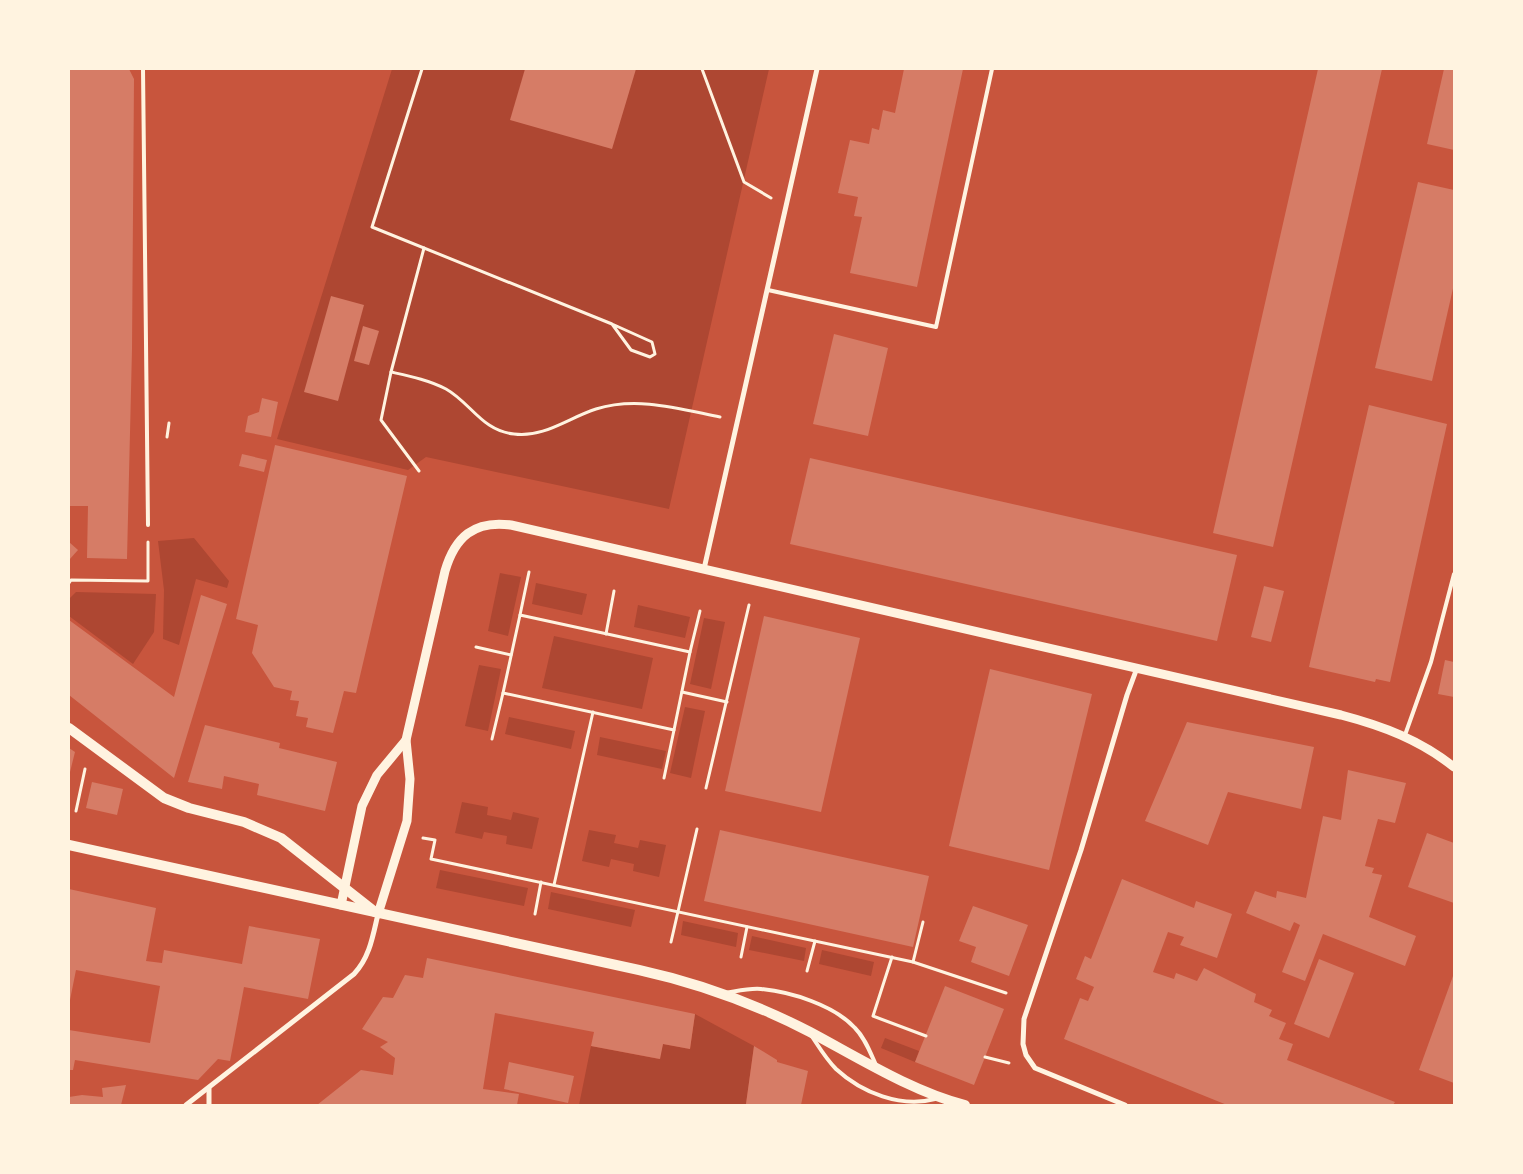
<svg xmlns="http://www.w3.org/2000/svg" width="1523" height="1174" font-family="'Alegreya Sans',sans-serif">
<style>
.green{fill:#ae4732}
.building{fill:#d67c66}
.lines{fill:none;stroke-linecap:round;stroke-linejoin:round}
.path{stroke:#fff3e0;stroke-width:3}
.service{stroke:#fff3e0;stroke-width:4}
.minor{stroke:#fff3e0;stroke-width:5}
.tertiary{stroke:#fff3e0;stroke-width:9}
.secondary{stroke:#fff3e0;stroke-width:10}
</style>
<rect width="100%" height="100%" fill="#c8553d"/>
<g class="green">
<path d="M392 69H769L669 509 426 457 408 470 277 439Z"/>
<path d="M194 538 229 581 227 588 196 579 179 645 163 639 164 590 158 541Z"/>
<path d="M500 573 521 577 508 636 488 631Z"/>
<path d="M536 583 587 594 582 615 532 604Z"/>
<path d="M76 592 156 594 154 632 133 664 69 616V599Z"/>
<path d="M638 605 690 617 685 638 634 627Z"/>
<path d="M704 618 725 622 711 689 690 684Z"/>
<path d="M554 636 653 658 642 709 542 688Z"/>
<path d="M479 665 501 669 488 731 465 726Z"/>
<path d="M685 707 705 711 691 778 670 773Z"/>
<path d="M509 717 575 731 571 749 505 734Z"/>
<path d="M600 737 666 751 662 769 597 755Z"/>
<path d="M462 802 488 807 487 815 511 820 513 812 539 818 532 849 506 844 507 836 484 832 482 839 455 833Z"/>
<path d="M589 830 616 835 614 843 638 848 640 840 666 845 659 877 633 871 634 864 611 859 609 867 582 861Z"/>
<path d="M440 870 528 888 524 906 436 888Z"/>
<path d="M551 892 635 910 631 927 548 909Z"/>
<path d="M683 921 738 933 736 947 681 935Z"/>
<path d="M752 936 806 948 804 961 749 950Z"/>
<path d="M822 950 874 962 871 976 819 964Z"/>
<path d="M695 1014 754 1046 746 1104 748 1105H579L591 1046 659 1059 663 1044 690 1049Z"/>
<path d="M885 1038 919 1051 915 1062 881 1048Z"/>
</g>
<g class="building">
<path d="M69 69H129L134 79 132 349 127 559 87 558 88 506H69Z"/>
<path d="M525 69H636L612 149 510 120Z"/>
<path d="M904 69H963L917 287 850 273 862 217 854 216 858 197 838 193 850 140 869 144 872 128 879 130 883 110 895 113Z"/>
<path d="M1318 69H1382L1273 547 1213 533Z"/>
<path d="M1444 69H1454V150L1427 144Z"/>
<path d="M1418 182 1454 190V284L1432 381 1375 368Z"/>
<path d="M331 296 364 305 338 401 304 392Z"/>
<path d="M363 326 379 331 369 365 354 361Z"/>
<path d="M834 334 888 348 868 436 813 424Z"/>
<path d="M262 398 278 402 271 437 245 432 248 416 259 412Z"/>
<path d="M1369 405 1447 424 1390 682 1376 679 1375 682 1309 667Z"/>
<path d="M275 445 407 476 356 693 344 691 333 733 306 727 308 718 296 716 299 701 290 700 292 691 274 687 252 653 258 625 236 619Z"/>
<path d="M242 454 267 460 264 472 239 466Z"/>
<path d="M810 458 1237 555 1217 641 790 544Z"/>
<path d="M69 542 78 550 69 560Z"/>
<path d="M1264 586 1284 591 1271 642 1251 637Z"/>
<path d="M201 595 227 604 174 778 69 695V620L174 697Z"/>
<path d="M764 616 860 638 821 812 725 791Z"/>
<path d="M1445 660 1454 662V697L1438 694Z"/>
<path d="M990 669 1092 694 1049 870 949 846Z"/>
<path d="M1187 722 1314 747 1301 809 1228 792 1208 845 1145 821Z"/>
<path d="M205 725 280 743 279 748 337 762 325 811 257 795 259 784 224 776 222 789 188 782Z"/>
<path d="M69 748 75 752 69 776Z"/>
<path d="M1348 770 1406 783 1395 823 1378 819 1365 866 1374 868 1372 873 1382 875 1369 917 1416 936 1405 966 1323 934 1305 981 1282 972 1300 925 1294 922 1290 931 1246 913 1255 891 1276 898 1277 891 1306 898 1323 816 1341 820Z"/>
<path d="M92 782 123 789 117 815 86 808Z"/>
<path d="M720 830 929 876 913 947 704 901Z"/>
<path d="M1427 833 1454 843V903L1408 887Z"/>
<path d="M1122 879 1194 908 1196 901 1232 914 1217 958 1180 945 1184 937 1168 932 1153 972 1174 979 1176 973 1197 981 1204 968 1256 994 1254 1002 1272 1010 1269 1016 1286 1023 1279 1039 1293 1044 1287 1060 1395 1102 1393 1105H1227L1064 1039 1080 998 1088 1001 1094 987 1076 979 1085 956 1091 959Z"/>
<path d="M69 889 156 908 146 961 162 963 164 950 242 964 249 926 320 939 308 999 244 987 230 1061 218 1059 198 1080 75 1060 73 1070H69V1030L150 1043 160 986 76 970 69 1005Z"/>
<path d="M973 906 1028 925 1009 976 971 962 976 947 959 941Z"/>
<path d="M427 958 695 1014 690 1049 663 1044 660 1059 591 1046 594 1032 495 1013 483 1089 519 1094 517 1105H317L361 1070 393 1075 395 1058 380 1047 388 1042 362 1029 383 997 393 998 405 975 423 978Z"/>
<path d="M1319 959 1354 973 1329 1038 1294 1024Z"/>
<path d="M1453 976H1454V1083L1419 1070Z"/>
<path d="M945 986 1004 1009 974 1085 915 1062Z"/>
<path d="M754 1046 777 1060V1062L808 1071 801 1105 746 1104Z"/>
<path d="M509 1062 574 1076 568 1103 504 1089Z"/>
<path d="M126 1085 121 1105H69V1097L82 1095 103 1097 102 1088Z"/>
</g>
<g class="lines">
<g class="path">
<path d="M422 69 372 227 612 324 652 342 655 354 650 357 631 350 612 324"/>
<path d="M702 69 744 182 771 198"/>
<path d="M391 372C409 376 429 380 446 389 471 403 482 431 514 434 544 438 568 418 596 409 637 396 680 409 720 417"/>
<path d="M167 437 169 423"/>
<path d="M419 471 381 420 391 372 424 248"/>
<path d="M69 583 71 580 148 581V542"/>
<path d="M520 615 690 652 674 730 503 693Z"/>
<path d="M520 615 529 572"/>
<path d="M606 634 614 591"/>
<path d="M476 647 511 655"/>
<path d="M690 652 700 611"/>
<path d="M682 692 727 702"/>
<path d="M492 739 503 693"/>
<path d="M664 778 674 730"/>
<path d="M706 788 749 605"/>
<path d="M76 811 85 769"/>
<path d="M423 838 435 840 431 859 913 962 1006 993"/>
<path d="M554 885 593 712"/>
<path d="M535 914 541 882"/>
<path d="M671 942 697 829"/>
<path d="M741 957 747 927"/>
<path d="M892 957 873 1016 926 1036"/>
<path d="M913 962 923 922"/>
<path d="M807 971 815 941"/>
<path d="M985 1057 1009 1063"/>
</g>
<g class="service">
<path d="M143 69 148 525"/>
<path d="M768 290 936 327 992 69"/>
<path d="M1405 735 1431 662 1454 574"/>
<path d="M726 993C738 991 749 988 761 989 791 992 834 1005 855 1028 865 1038 870 1052 876 1065"/>
<path d="M811 1035C819 1047 826 1059 836 1069 862 1093 901 1108 935 1099"/>
</g>
<g class="minor">
<path d="M704 569 817 69"/>
<path d="M186 1105 354 974C370 957 373 935 378 914"/>
<path d="M209 1105V1089"/>
<path d="M1125 1105 1035 1068 1026 1055 1023 1044 1024 1019 1081 850 1127 695 1137 668"/>
</g>
<g class="tertiary">
<path d="M341 905 362 806 377 775 406 740"/>
<path d="M378 914 407 821 410 779 406 740 445 571C455 537 474 520 511 525L1341 715C1383 726 1420 740 1454 767"/>
</g>
<g class="secondary">
<path d="M69 728 164 798 189 808 244 822 281 838 375 912"/>
<path d="M69 845 639 970C698 983 756 1004 810 1032 857 1057 913 1092 965 1105"/>
</g>
</g>
<rect width="1523" height="1174" fill="none" stroke="#fff3e0" stroke-width="140"/>
</svg>
